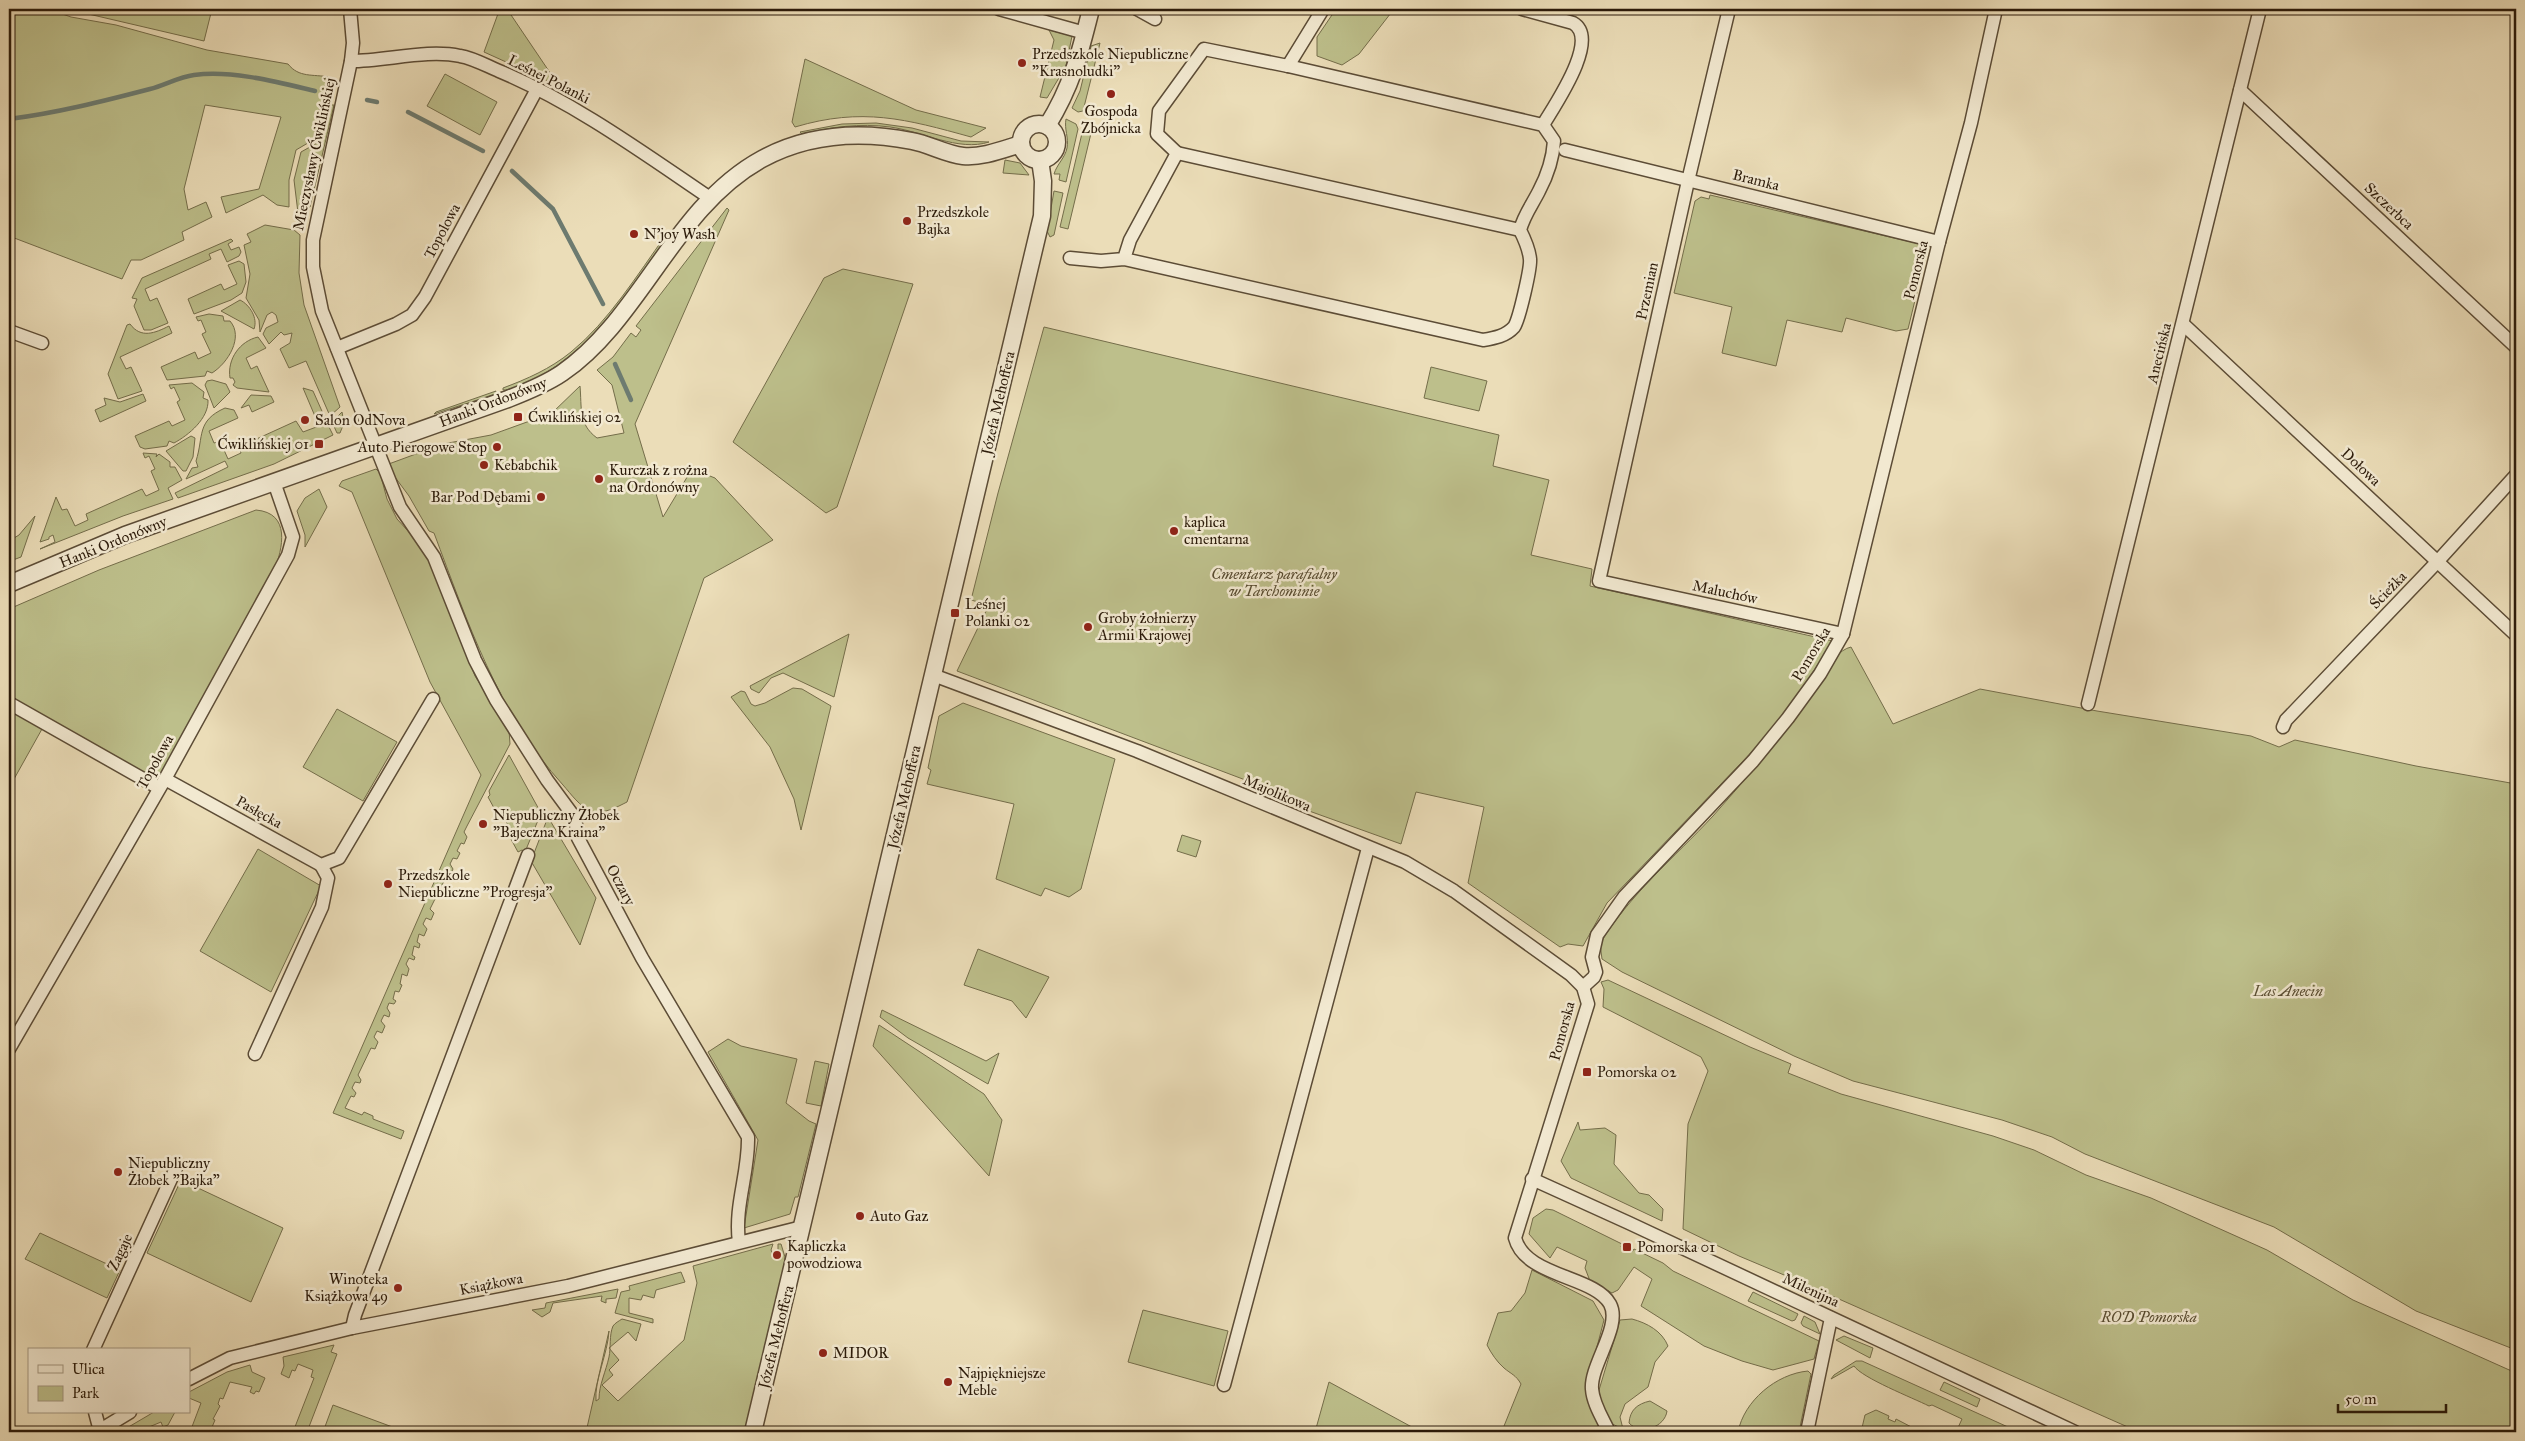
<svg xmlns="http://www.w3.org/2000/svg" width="2525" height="1441" font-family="'IM FELL Great Primer',serif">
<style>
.green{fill:#bdbf8b;stroke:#746d4a}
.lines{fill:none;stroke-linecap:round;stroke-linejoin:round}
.stream{stroke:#6d7b70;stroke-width:4.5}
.minor-casing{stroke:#5c4c36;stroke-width:15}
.tertiary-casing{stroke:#5c4c36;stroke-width:19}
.minor{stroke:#f2e9d1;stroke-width:12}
.tertiary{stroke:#f2e9d1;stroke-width:16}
.poi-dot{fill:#8f2418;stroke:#f2e9d1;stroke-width:2}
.labels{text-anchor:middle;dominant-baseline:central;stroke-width:5;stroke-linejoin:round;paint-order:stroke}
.poi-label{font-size:15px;fill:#2c1b0a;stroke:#f2e9d1;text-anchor:start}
.street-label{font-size:15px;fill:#2c1b0a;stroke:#f2e9d1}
.park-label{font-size:15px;font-style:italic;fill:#584c31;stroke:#f2e9d1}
</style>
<rect width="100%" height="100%" fill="#ebddb8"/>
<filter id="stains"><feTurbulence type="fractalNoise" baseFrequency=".004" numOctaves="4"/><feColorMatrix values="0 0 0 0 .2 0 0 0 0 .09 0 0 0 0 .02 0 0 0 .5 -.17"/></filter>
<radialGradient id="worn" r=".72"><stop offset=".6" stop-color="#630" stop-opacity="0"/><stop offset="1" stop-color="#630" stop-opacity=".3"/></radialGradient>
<g class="green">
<path d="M35 9 51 10 71 17 116 25 207 50 288 64C299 78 313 74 329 77L334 84 330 101 320 106 313 140 296 150 289 180V207L277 205 263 195 226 213 221 197 259 189 281 117 205 105 184 189 188 210 206 202 212 217 182 232 184 240 141 260H131L122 279 9 236V14Z"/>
<path d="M67 9H212L204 41Z"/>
<path d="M507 9 559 86 484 52 499 11Z"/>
<path d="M1336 9H1394L1359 54 1342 65 1317 56V37Z"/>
<path d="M1049 30 1072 36 1066 66 1047 98 1040 97 1054 40Z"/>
<path d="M1100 43 1083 111 1078 112 1072 108 1080 91 1091 46Z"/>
<path d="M805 59 916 110 986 128 971 137C906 119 862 107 795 127L792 122Z"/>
<path d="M445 74 497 102 480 135 427 106Z"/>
<path d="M332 105H334L310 207 304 212 298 213 294 180 301 152 317 143 325 109Z"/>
<path d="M1066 119 1076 124 1078 129 1066 182 1059 180 1060 174H1054C1057 164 1065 158 1067 148 1069 138 1064 129 1066 119Z"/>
<path d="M876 123 912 128 961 141 989 142C959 152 921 131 890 127 860 123 831 127 802 134L800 132 842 124Z"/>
<path d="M1089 124 1093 125 1068 229 1060 227 1083 129Z"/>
<path d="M1005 160 1020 163 1029 175 1003 173Z"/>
<path d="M1054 191 1063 193 1054 235 1050 237 1047 231Z"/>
<path d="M1710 195 1920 244 1926 255 1908 329 1896 331 1846 318 1842 332 1787 320 1776 366 1722 353 1732 307 1674 293 1695 201 1701 197 1709 199Z"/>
<path d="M727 208 729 210 635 424 663 517 692 469 715 478 773 540 704 578 627 802C617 807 603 815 591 811 580 807 571 794 563 785 499 715 467 621 434 533L429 531 409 496 386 465 443 444 491 435 552 413 580 386C582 408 578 424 597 438L624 433 612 385 597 370 613 357 631 333 636 337 641 330 636 326Z"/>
<path d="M265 225 294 230 300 235 299 273 304 305 340 407 330 416 306 361 289 368 280 349 290 343 292 333 284 335 281 332 269 344 263 334 266 328 278 322 276 315 272 312 267 315 260 332 259 320 246 298 250 274 244 245 251 242 247 234Z"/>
<path d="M666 235 667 238C627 292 589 357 525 383 518 386 510 390 503 390V388C527 379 550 369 571 352 609 321 637 275 666 235Z"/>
<path d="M231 239 233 241 228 244 231 250 239 247 241 252 239 256 227 262 221 249 209 254 211 259 145 289 150 301 157 298 168 323 151 330H144L134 306 137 299 132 298 142 278Z"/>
<path d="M239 261 244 264 246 282 242 293 231 300 194 314 188 299 221 284 224 290 237 284 228 265Z"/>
<path d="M843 269 913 284 837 507 826 513 733 442 824 278Z"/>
<path d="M240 300C250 305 258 318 254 329L221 311Z"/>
<path d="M209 314 223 316 224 321H230C244 337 228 363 212 373L207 371 205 376 167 380 161 367 195 352 198 359 211 353 202 334 206 332 201 320 198 321 196 317Z"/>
<path d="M130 324C141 339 155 333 169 326L172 333 120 357 126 369 131 367 142 391 118 399 108 374 127 325Z"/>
<path d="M1044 327 1499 435 1493 466 1549 480 1531 555 1592 569 1590 586 1833 641 1791 706 1765 738 1607 903 1583 946 1568 944 1560 947 1468 883 1484 807 1416 792 1401 844 1298 807 1293 798 957 671 989 605 971 600 998 493Z"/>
<path d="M258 337 266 348 246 358 251 369 257 366 269 392 237 388 233 385 235 382 233 378H230C227 359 240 341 258 337Z"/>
<path d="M1431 367 1487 381 1479 411 1424 398Z"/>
<path d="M212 380 226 384 230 392 214 408 205 385 207 381Z"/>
<path d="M192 383 204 392 203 398 208 400C209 418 189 435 174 443L169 441 167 446 145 449 140 447 135 436 169 421 172 426 185 420 177 402 180 400 174 387 171 389 169 385Z"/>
<path d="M303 388 313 391 325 418 317 421Z"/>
<path d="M496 391V394L434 414 436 412Z"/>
<path d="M143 394 146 401 100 422 95 410 106 405 104 398 120 402Z"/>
<path d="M251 395 271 396 274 402 252 412 249 405 241 408Z"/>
<path d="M225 408 234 410 238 418 209 431 214 443 220 441 228 459 241 453 239 447 296 421 303 432 327 423 333 435 274 464 178 498 175 493 228 467 225 461 186 479 192 468 198 467 196 461C204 436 196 421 225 408Z"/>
<path d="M342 412 344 423 340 433H337L332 422Z"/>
<path d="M191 436 195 438 193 457 186 471H183L166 451Z"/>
<path d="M143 453 157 454 156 457 159 454 170 462V467H175L182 480 168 488 173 499 123 516 40 549 55 542 53 535 49 537V539L40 542 56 497 62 510 67 509 75 526 88 520 86 514 142 489 146 496 159 490 151 471 155 469 149 456 145 458Z"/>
<path d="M376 469 380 473 387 499 397 519 429 554 475 676 509 730 510 744 467 826 464 832 467 837 464 844 461 843 457 851 460 853 457 859 453 858 450 864 453 869 448 880 445 879 430 909 434 913 431 920 426 918 423 924 427 929 424 936 419 934 417 942 420 944 419 948 414 946 412 955 415 957 414 960 409 958 406 964 409 969 407 976 402 974 400 984 402 985 399 992 395 991 393 999 396 1001 394 1004 389 1003 387 1008 390 1013 389 1017 384 1015 381 1021 385 1026 382 1033 377 1031 374 1037 378 1042 375 1049 371 1048 358 1075 361 1080 360 1083 355 1082 352 1088 356 1093 354 1097 351 1096 345 1108 362 1115 364 1112 373 1116V1119L404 1131 401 1139 333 1113 481 775 430 682 352 492 339 486 342 481Z"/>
<path d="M319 489 327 507 305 547V535L297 511 305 498Z"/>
<path d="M256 510C291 513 283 548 274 571L160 775 154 778 9 698V609L99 570Z"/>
<path d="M35 516 21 557 13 560 9 559V541L19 535Z"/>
<path d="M849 634 834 697 783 673 771 678 759 693 751 689 750 686Z"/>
<path d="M1851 647 1893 724 1980 689 2097 711 2251 736 2279 747 2295 740 2416 766 2516 784V1350L2416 1311 2274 1227 2085 1154 2052 1137 2002 1120 1853 1081 1794 1056 1622 972 1602 959 1600 944C1629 895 1674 858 1713 816 1741 785 1767 752 1794 721 1809 702 1828 652 1851 647Z"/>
<path d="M793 688 802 689 831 706 801 830 794 799 770 747 731 697 741 691 745 692 751 704 755 706 765 703Z"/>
<path d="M963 703 1115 759 1081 889 1069 897 1045 888 1041 896 996 879 1014 804 927 784 931 770 928 768 939 716Z"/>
<path d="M337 709 397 742 363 801 303 767Z"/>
<path d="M9 710 42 729 9 788Z"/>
<path d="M509 755 541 813 525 852 522 850 518 852 506 830 509 827 504 818 500 819 488 797 490 795 489 791Z"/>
<path d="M548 817 596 898 580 945 531 861Z"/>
<path d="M1182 835 1201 841 1196 857 1177 851Z"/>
<path d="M258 849 321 886 271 992 200 951Z"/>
<path d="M978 949 1049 977 1026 1018 1012 1001 964 985Z"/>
<path d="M1608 980 1750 1047 1791 1064 1788 1073 1841 1094 1993 1136 2034 1150 2086 1175 2151 1198 2267 1250 2353 1300 2516 1373V1432H2139L1796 1280 1739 1256 1683 1229 1688 1124 1708 1071 1701 1057 1603 1007 1604 989 1601 982Z"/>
<path d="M882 1010 986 1061 999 1053 988 1084 908 1038 880 1017Z"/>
<path d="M879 1025 984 1094 1002 1120 989 1176 873 1046Z"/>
<path d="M728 1039 741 1046 797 1059 786 1103 809 1121 816 1124 798 1197H795L790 1214 744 1228 758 1140 708 1052Z"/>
<path d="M815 1061 829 1064 821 1106 806 1103Z"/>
<path d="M1578 1122 1580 1130 1605 1128 1616 1135 1614 1164 1639 1193 1649 1195 1663 1209 1662 1221 1571 1178 1561 1161Z"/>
<path d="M181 1180 283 1228 251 1302 147 1253Z"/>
<path d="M1546 1209 1553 1210 1622 1244 1621 1247 1632 1252 1634 1249 1663 1263 1673 1271 1819 1341 1814 1359 1773 1370 1742 1361 1704 1346 1641 1306 1652 1279 1634 1267 1618 1290 1612 1293 1590 1281 1585 1268 1587 1261 1557 1247 1550 1258 1529 1234 1533 1218Z"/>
<path d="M40 1233 120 1270 107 1298 25 1259Z"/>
<path d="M773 1244 771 1250 774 1257H778V1244H781L785 1257 783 1272 745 1432H586L609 1331C608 1353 594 1381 596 1401L599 1399C599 1385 606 1371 609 1357 611 1348 609 1335 613 1326 615 1323 619 1321 622 1319L641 1324 636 1341 628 1332 609 1348 619 1360 609 1370 613 1375 602 1385 618 1401 684 1340 697 1283 693 1266Z"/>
<path d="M1532 1270 1593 1301 1604 1320 1587 1385 1603 1432H1500L1502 1431 1521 1384C1516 1375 1511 1374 1504 1368 1497 1362 1491 1353 1487 1345L1498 1313 1511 1311 1525 1293Z"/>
<path d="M681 1272 685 1282 656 1290 654 1298 643 1295 641 1300 629 1298V1313L653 1319V1323L615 1313 621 1292 630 1290 629 1286Z"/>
<path d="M618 1289 616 1298 606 1299V1303L601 1301 602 1296 553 1303 550 1312 542 1317 532 1310 545 1308 546 1303Z"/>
<path d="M1753 1292 1798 1314 1795 1320 1792 1321 1748 1301Z"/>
<path d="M1143 1310 1228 1331 1214 1386 1128 1362Z"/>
<path d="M1804 1316 1815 1322 1820 1334 1803 1326 1801 1323Z"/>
<path d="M1632 1319C1647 1323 1662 1331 1668 1346L1655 1362 1648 1387 1625 1404 1620 1417 1623 1429 1610 1423 1601 1401 1599 1390 1620 1320Z"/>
<path d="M1844 1336 1873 1348 1870 1358 1836 1340Z"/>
<path d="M334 1345 331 1352 337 1354 307 1432H293L314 1378 311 1377 313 1370 298 1364 295 1371 292 1370 289 1378 281 1374 284 1366 283 1357Z"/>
<path d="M1856 1361H1862L2019 1432H1956L1962 1419 1932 1405 1929 1406C1913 1398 1862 1378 1854 1366L1831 1379 1834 1375Z"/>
<path d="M250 1365 252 1372 265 1378 259 1392 256 1391 254 1394 250 1392 252 1387 230 1382 223 1399 220 1398 218 1404 220 1406 213 1419 215 1420 210 1432H190L201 1403 189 1398V1392L227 1372Z"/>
<path d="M1808 1371 1811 1374 1799 1432H1738C1744 1401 1776 1374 1808 1371Z"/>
<path d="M1329 1382 1421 1432H1315Z"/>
<path d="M1944 1382 1980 1399 1977 1407 1940 1390Z"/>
<path d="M1650 1401 1667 1411C1665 1427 1641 1436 1629 1423 1630 1410 1637 1404 1650 1401Z"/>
<path d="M333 1405 406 1432H323Z"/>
<path d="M1876 1410 1889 1416 1888 1419 1895 1422 1896 1419 1921 1432H1861L1865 1415Z"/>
<path d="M154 1412H175L168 1425 163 1427 161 1422 149 1427 150 1430 120 1432Z"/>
</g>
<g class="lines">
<g class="stream">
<path d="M367 100 377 102"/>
<path d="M408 112 483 151"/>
<path d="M9 119C57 113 104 101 150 89 165 85 179 77 194 75 233 70 277 82 315 91"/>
<path d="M512 171 553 209 603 304"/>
<path d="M615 364 631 400"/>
</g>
<defs>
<g id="minor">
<path d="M350 9 353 43 351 61 313 240V267L322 311 400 507 434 557 475 660 496 700 547 780 575 818 578 838 642 958 748 1137C749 1173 734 1206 739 1242"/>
<path d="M999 9 1085 33"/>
<path d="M1137 9 1155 19"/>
<path d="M1522 9 1573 23C1601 39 1554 106 1543 125"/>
<path d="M1729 9 1688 181 1599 581 1843 634"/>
<path d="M351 61C386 61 427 49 460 56 473 58 487 66 499 71 575 103 642 152 710 198"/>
<path d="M1288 66 1323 9"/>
<path d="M2240 90 2516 347"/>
<path d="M1565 150 1939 242"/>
<path d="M1177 153 1520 230"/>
<path d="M1070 258 1101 261 1124 259 1483 340C1495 338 1506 336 1514 327 1519 320 1531 268 1530 259 1529 249 1525 240 1520 230 1524 215 1532 205 1539 191 1547 176 1553 157 1554 141L1543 125 1288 66 1204 49 1159 111 1157 134 1177 153 1130 240 1124 259"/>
<path d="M2183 324 2516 635"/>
<path d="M9 331 42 343"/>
<path d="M337 348 396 324 412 315 425 297 537 89"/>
<path d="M933 675 1137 751 1405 862 1454 891 1571 975 1583 987 1588 1004 1515 1238C1525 1277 1595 1276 1610 1304 1622 1326 1590 1365 1592 1389 1593 1404 1603 1419 1609 1432"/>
<path d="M9 703 159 788"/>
<path d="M2088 704 2260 9"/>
<path d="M2283 727 2286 720 2438 561 2516 475"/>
<path d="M165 779 321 865 339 858 433 699"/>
<path d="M1583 987 1594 977 1596 972 1592 957 1597 935 1624 897 1753 761 1788 718 1820 674 1843 634 1939 242 1971 123 1996 9"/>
<path d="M9 1049 165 779 288 555 293 537 274 482"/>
<path d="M255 1054 322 907 328 878 321 865"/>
<path d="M1532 1179 1629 1223 2075 1432"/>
<path d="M352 1328 355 1315 528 855"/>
<path d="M93 1350 176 1168"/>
<path d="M189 1379 230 1358 352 1328 568 1286 802 1227"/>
<path d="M1224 1385 1368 848"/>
<path d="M95 1412 100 1431"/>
<path d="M97 1432 130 1412"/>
<path d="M1807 1432 1831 1318"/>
</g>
<g id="tertiary">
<circle cx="1039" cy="142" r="18"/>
<path d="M1047 126C1072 86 1080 53 1091 9"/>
<path d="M9 584 125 535 508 399C526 392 546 384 562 373 641 319 674 207 762 159 808 134 861 131 912 141 929 144 945 154 963 156 982 158 1004 149 1021 144"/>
<path d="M753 1432 1042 216 1043 181 1040 160"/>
</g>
</defs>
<use href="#minor" class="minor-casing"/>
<use href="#tertiary" class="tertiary-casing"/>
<use href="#minor" class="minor"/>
<use href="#tertiary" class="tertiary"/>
</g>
<g class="poi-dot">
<circle cx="1022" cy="63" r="5"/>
<circle cx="1111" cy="94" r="5"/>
<circle cx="907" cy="221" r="5"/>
<circle cx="634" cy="234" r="5"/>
<rect x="513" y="412" width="10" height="10" rx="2.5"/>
<circle cx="305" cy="420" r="5"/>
<rect x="314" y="439" width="10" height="10" rx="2.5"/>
<circle cx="497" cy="447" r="5"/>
<circle cx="484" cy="465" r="5"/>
<circle cx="599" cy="479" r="5"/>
<circle cx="541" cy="497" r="5"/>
<circle cx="1174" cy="531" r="5"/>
<rect x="950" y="608" width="10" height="10" rx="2.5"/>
<circle cx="1088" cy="627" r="5"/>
<circle cx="483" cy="824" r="5"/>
<circle cx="388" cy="884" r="5"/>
<rect x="1582" y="1067" width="10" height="10" rx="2.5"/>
<circle cx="118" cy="1172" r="5"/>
<circle cx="860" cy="1216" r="5"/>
<rect x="1622" y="1242" width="10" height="10" rx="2.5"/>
<circle cx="777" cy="1255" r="5"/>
<circle cx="398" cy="1288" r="5"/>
<circle cx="823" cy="1353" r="5"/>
<circle cx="948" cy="1382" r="5"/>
</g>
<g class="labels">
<g class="poi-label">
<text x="1032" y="54">Przedszkole Niepubliczne<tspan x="1032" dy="17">"Krasnoludki"</tspan></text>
<text x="1111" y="111" text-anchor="middle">Gospoda<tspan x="1111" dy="17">Zbójnicka</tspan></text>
<text x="917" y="212">Przedszkole<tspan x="917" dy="17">Bajka</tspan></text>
<text x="644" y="234">N'joy Wash</text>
<text x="528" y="417">Ćwiklińskiej 02</text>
<text x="315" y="420">Salon OdNova</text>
<text x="309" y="444" text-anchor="end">Ćwiklińskiej 01</text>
<text x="487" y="447" text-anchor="end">Auto Pierogowe Stop</text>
<text x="494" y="465">Kebabchik</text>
<text x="609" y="470">Kurczak z rożna<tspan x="609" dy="17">na Ordonówny</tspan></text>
<text x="531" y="497" text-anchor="end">Bar Pod Dębami</text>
<text x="1184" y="522">kaplica<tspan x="1184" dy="17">cmentarna</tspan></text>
<text x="965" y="604">Leśnej<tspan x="965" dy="17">Polanki 02</tspan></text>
<text x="1098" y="618">Groby żołnierzy<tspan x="1098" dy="17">Armii Krajowej</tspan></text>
<text x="493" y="815">Niepubliczny Żłobek<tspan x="493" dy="17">"Bajeczna Kraina"</tspan></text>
<text x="398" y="875">Przedszkole<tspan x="398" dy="17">Niepubliczne "Progresja"</tspan></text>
<text x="1597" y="1072">Pomorska 02</text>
<text x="128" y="1163">Niepubliczny<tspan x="128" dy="17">Żłobek "Bajka"</tspan></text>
<text x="870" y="1216">Auto Gaz</text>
<text x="787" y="1246">Kapliczka<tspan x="787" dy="17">powodziowa</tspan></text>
<text x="1637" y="1247">Pomorska 01</text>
<text x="388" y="1279" text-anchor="end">Winoteka<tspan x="388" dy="17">Książkowa 49</tspan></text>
<text x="833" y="1353">MIDOR</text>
<text x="958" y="1373">Najpiękniejsze<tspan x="958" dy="17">Meble</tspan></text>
</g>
<g class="street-label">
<text transform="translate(549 79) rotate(27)">Leśnej Polanki</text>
<text transform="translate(314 154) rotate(-78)">Mieczysławy Ćwiklińskiej</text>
<text transform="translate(1756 180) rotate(14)">Bramka</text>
<text transform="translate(2389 206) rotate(43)">Szczerbca</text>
<text transform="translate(442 231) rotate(-62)">Topolowa</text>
<text transform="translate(1916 270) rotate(-76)">Pomorska</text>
<text transform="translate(1647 291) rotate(-78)">Przemian</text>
<text transform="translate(2159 353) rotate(-76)">Anecińska</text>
<text transform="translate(493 402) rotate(-21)">Hanki Ordonówny</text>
<text transform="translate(998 403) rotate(-77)">Józefa Mehoffera</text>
<text transform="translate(2361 467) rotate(43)">Dołowa</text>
<text transform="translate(113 542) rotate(-22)">Hanki Ordonówny</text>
<text transform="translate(2388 590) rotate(-46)">Ścieżka</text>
<text transform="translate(1725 592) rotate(12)">Maluchów</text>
<text transform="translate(1811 654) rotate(-59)">Pomorska</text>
<text transform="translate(155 762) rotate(-61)">Topolowa</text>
<text transform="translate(1277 793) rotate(23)">Majolikowa</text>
<text transform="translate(904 797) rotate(-77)">Józefa Mehoffera</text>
<text transform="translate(259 812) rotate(29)">Pasłęcka</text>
<text transform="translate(621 885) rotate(62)">Oczary</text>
<text transform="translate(1562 1031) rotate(-75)">Pomorska</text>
<text transform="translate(120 1252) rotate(-65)">Zagaje</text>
<text transform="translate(491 1284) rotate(-11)">Książkowa</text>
<text transform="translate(1811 1290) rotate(25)">Milenijna</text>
<text transform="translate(776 1337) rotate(-76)">Józefa Mehoffera</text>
</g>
<g class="park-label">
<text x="1274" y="574">Cmentarz parafialny<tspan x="1274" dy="17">w Tarchominie</tspan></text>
<text x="2288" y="991">Las Anecin</text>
<text x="2149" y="1317">ROD Pomorska</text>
</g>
</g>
<rect width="2525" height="1441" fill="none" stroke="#ebddb8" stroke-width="30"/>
<rect x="10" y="10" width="2505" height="1421" fill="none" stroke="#2c1b0a" stroke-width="2.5"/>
<rect x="15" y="15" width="2495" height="1411" fill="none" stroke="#2c1b0a"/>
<rect x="28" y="1348" width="162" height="65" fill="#f2e9d1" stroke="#a39781"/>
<rect x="38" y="1365" width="25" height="8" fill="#f2e9d1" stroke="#a39781"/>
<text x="72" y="1374" font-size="15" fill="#2c1b0a">Ulica</text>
<rect x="38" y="1386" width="25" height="15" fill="#bdbf8b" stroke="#a39781"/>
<text x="72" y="1398" font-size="15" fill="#2c1b0a">Park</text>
<path d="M2338 1404v8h108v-8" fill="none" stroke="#2c1b0a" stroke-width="2.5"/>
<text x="2345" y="1404" font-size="15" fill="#2c1b0a" stroke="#f2e9d1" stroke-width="4" paint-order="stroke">50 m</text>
<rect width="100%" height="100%" filter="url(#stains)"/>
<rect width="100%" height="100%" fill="url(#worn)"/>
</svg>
